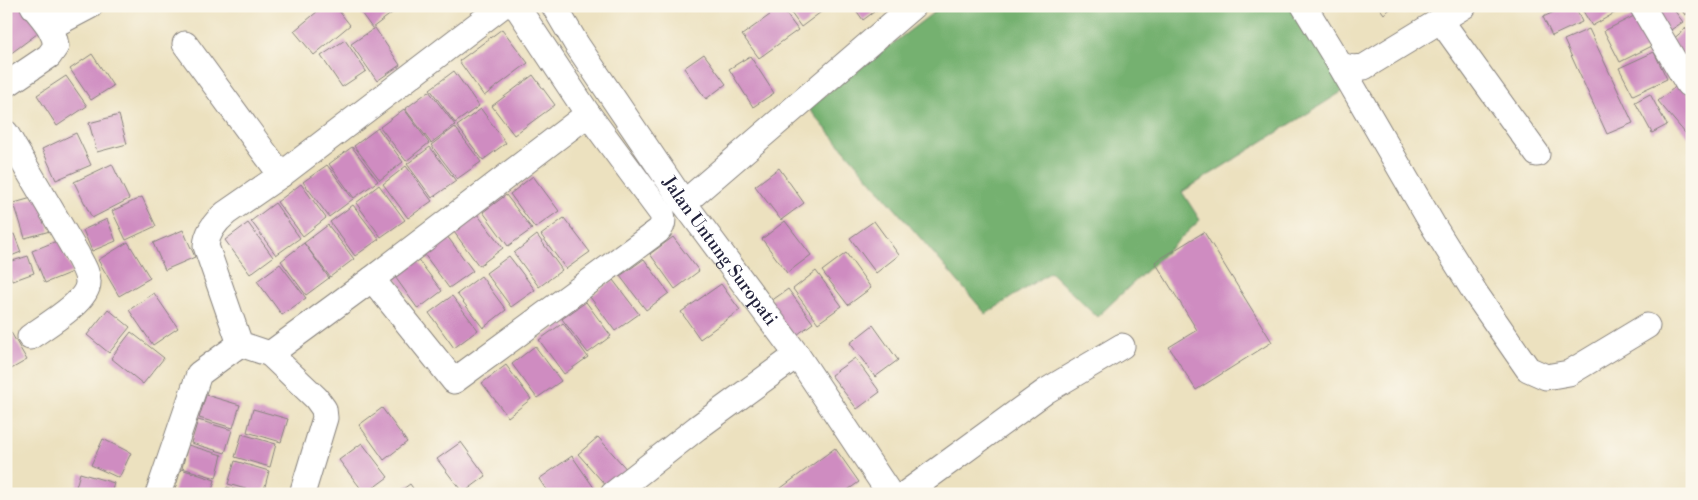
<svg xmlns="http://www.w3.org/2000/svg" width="1698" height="500" font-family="'Libre Bodoni',serif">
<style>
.forest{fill:#75b170;stroke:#4c6a56}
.building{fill:#cf8cc1}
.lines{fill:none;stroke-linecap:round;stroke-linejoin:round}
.minor-casing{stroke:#87827d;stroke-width:27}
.minor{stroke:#fff;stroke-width:25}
.labels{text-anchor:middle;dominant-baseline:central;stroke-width:4;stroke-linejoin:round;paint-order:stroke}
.street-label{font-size:18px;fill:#22223b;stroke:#fbf7ec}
</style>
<rect width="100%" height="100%" fill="#fbf7ec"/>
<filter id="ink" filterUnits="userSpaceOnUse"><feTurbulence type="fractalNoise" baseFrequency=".02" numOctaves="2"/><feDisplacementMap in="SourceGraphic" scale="10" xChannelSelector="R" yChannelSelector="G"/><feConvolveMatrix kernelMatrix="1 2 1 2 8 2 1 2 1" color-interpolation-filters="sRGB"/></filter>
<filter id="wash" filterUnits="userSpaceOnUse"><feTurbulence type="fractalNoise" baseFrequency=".0096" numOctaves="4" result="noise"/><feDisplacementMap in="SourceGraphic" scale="20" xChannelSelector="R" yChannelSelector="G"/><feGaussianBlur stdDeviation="1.12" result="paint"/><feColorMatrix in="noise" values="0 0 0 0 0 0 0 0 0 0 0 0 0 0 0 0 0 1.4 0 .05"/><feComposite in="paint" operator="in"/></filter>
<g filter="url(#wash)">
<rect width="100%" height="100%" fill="#ece1bf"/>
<path class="forest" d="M942 6H1309L1356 83 1182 192 1200 220 1097 317 1050 272 986 314 808 108Z"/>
<g id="blocks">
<g class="building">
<path d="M6 6H23L41 31 10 54 6 48Z"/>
<path d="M324 6H335L350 25 314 55 294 31Z"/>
<path d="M356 6H393L396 10 372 28Z"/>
<path d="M786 6H829L801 27Z"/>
<path d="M853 6H882L863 20Z"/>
<path d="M1378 6H1394L1384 14Z"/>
<path d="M1567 6H1575L1582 22 1552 36 1543 17Z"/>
<path d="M1580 6H1627L1592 26Z"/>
<path d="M1665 6H1671L1683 22 1666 33 1652 15Z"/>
<path d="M1679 6H1692V11L1685 15Z"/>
<path d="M781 7 798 30 759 58 742 35Z"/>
<path d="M1640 13 1656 44 1620 62 1604 31Z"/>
<path d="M375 28 400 65 377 81 351 44Z"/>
<path d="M1686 28 1692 34V51L1685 57 1671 41Z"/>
<path d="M502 29 528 63 484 96 459 61Z"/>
<path d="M1589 29 1633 123 1607 134 1564 40Z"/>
<path d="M345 40 366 71 342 87 321 56Z"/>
<path d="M1654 52 1667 79 1633 95 1619 68Z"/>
<path d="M92 54 113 86 91 100 70 69Z"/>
<path d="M704 54 726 84 706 99 684 68Z"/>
<path d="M750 56 774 93 753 107 729 69Z"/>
<path d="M454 71 479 106 455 123 430 89Z"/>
<path d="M533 75 555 105 514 135 492 106Z"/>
<path d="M66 76 87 106 57 126 37 95Z"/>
<path d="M1680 83 1692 100 1691 140 1658 101Z"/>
<path d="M429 91 455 125 431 143 405 109Z"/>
<path d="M1650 94 1667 125 1652 133 1635 102Z"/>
<path d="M404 109 429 143 406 161 380 127Z"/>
<path d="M481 109 506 143 483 160 457 126Z"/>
<path d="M119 115 127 144 97 152 89 123Z"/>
<path d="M455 127 481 162 457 179 431 145Z"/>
<path d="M378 128 403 162 380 180 354 146Z"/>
<path d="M76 133 91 165 56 180 42 149Z"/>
<path d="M352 147 378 181 354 198 329 164Z"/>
<path d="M430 147 456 181 432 198 407 164Z"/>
<path d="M112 164 129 199 92 218 74 182Z"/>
<path d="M327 165 353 199 329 217 303 182Z"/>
<path d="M406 166 432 201 408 218 383 184Z"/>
<path d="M779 168 804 203 781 220 755 186Z"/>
<path d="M533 176 559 211 535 228 510 194Z"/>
<path d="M301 184 326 218 303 236 277 202Z"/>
<path d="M379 185 405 220 381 237 356 203Z"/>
<path d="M506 195 532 229 508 246 483 212Z"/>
<path d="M39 196 50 231 25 238 14 203Z"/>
<path d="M142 197 156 226 126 240 112 211Z"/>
<path d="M275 203 300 238 276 255 251 221Z"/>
<path d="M353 205 379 239 355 256 330 222Z"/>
<path d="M6 213 12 223 6 226Z"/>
<path d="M477 214 503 248 479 266 454 232Z"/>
<path d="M564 218 590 252 566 269 541 235Z"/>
<path d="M107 219 116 241 92 251 83 230Z"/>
<path d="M785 221 811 255 787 273 762 239Z"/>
<path d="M874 221 899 255 876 273 850 238Z"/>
<path d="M248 223 273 257 250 274 225 240Z"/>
<path d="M328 225 354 259 330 277 304 243Z"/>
<path d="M183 230 195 257 165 270 153 243Z"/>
<path d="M1204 232 1272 342 1196 390 1169 347 1197 330 1155 262Z"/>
<path d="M14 234 21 252 6 258V237Z"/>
<path d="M537 235 562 270 539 287 514 253Z"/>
<path d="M447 236 473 271 449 288 424 254Z"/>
<path d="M673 237 699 271 675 289 650 254Z"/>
<path d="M59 240 72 272 45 283 32 251Z"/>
<path d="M128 242 150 278 119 296 98 260Z"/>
<path d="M304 243 329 278 306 295 281 261Z"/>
<path d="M846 253 871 288 848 305 822 271Z"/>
<path d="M28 256 34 273 12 281 6 263Z"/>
<path d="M509 256 535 290 511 307 486 273Z"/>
<path d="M416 257 442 291 418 309 393 274Z"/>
<path d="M644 259 669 293 646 310 620 276Z"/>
<path d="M280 264 306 298 282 315 257 281Z"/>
<path d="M816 271 842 306 818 323 793 289Z"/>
<path d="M481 276 506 310 483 328 457 294Z"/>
<path d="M613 280 639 314 615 331 590 297Z"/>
<path d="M721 284 740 310 700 339 681 312Z"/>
<path d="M788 289 813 323 790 340 764 306Z"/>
<path d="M154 293 178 328 153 345 129 310Z"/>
<path d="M452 296 478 330 454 348 429 313Z"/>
<path d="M586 302 611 336 588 353 562 319Z"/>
<path d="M108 309 130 327 109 353 87 335Z"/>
<path d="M563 323 588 357 564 374 539 340Z"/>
<path d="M873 325 898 360 875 377 850 343Z"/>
<path d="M9 329 27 360 6 372V331Z"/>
<path d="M131 332 164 358 143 384 111 358Z"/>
<path d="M535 346 561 381 537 398 512 364Z"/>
<path d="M855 358 880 392 857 409 831 375Z"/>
<path d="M506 365 531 399 508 417 482 383Z"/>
<path d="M206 395 240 405 233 428 199 418Z"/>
<path d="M382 408 407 442 384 460 359 425Z"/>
<path d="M253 409 288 419 281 442 247 432Z"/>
<path d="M198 420 232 430 225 453 191 443Z"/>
<path d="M242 434 276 444 270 467 235 457Z"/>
<path d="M598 437 629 472 609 489 578 454Z"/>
<path d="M103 439 131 453 119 478 91 465Z"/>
<path d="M461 442 486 476 463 493 437 459Z"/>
<path d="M362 443 388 477 365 494 339 460Z"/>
<path d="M188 445 222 455 216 478 182 468Z"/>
<path d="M835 448 859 482 842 494H773Z"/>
<path d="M572 456 597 492 593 494H549L539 479Z"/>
<path d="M235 461 269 471 263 494 228 484Z"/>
<path d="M181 469 215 480 211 494 174 493Z"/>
<path d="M80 473 114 483 111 494H74Z"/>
<path d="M410 484 417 494H396Z"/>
<path d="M227 487 248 493V494H225Z"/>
</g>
</g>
</g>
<g filter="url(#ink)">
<use href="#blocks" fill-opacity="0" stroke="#87827d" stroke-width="1"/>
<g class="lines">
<defs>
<g id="minor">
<path id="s1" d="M554 6 577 45 684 203 797 355 890 494"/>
<path d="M1304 6 1340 65 1352 68 1364 67 1464 6"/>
<path d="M1642 6 1688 84"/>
<path d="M1441 21 1537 154"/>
<path d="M50 27 90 6"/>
<path d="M185 44 281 175"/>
<path d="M1340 65 1434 227 1476 294 1528 369 1546 377 1569 373 1647 326"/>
<path d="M6 85 49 56 56 46C54 29 43 19 33 6"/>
<path d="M6 133 77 254C81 263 88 272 88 282 89 301 44 327 30 337"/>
<path d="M684 203 913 6"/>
<path d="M372 279 454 381 658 231C663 226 664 221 662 214L588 114 519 10 514 6"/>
<path d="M270 354 372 279 588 114"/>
<path d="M158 494 199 374 240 344"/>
<path d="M302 494 325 418 324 409 316 398 270 354 240 344 206 246C207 232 215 222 226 213L281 175 502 6"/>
<path d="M613 494 697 428 797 355"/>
<path d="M905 494 1046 391 1122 346"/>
</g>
</defs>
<use href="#minor" class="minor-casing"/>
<use href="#minor" class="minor"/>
</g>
</g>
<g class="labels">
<g class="street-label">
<text stroke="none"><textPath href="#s1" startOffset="296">Jalan Untung Suropati</textPath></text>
</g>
</g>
<rect width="1698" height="500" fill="none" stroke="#fbf7ec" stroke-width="25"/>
</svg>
